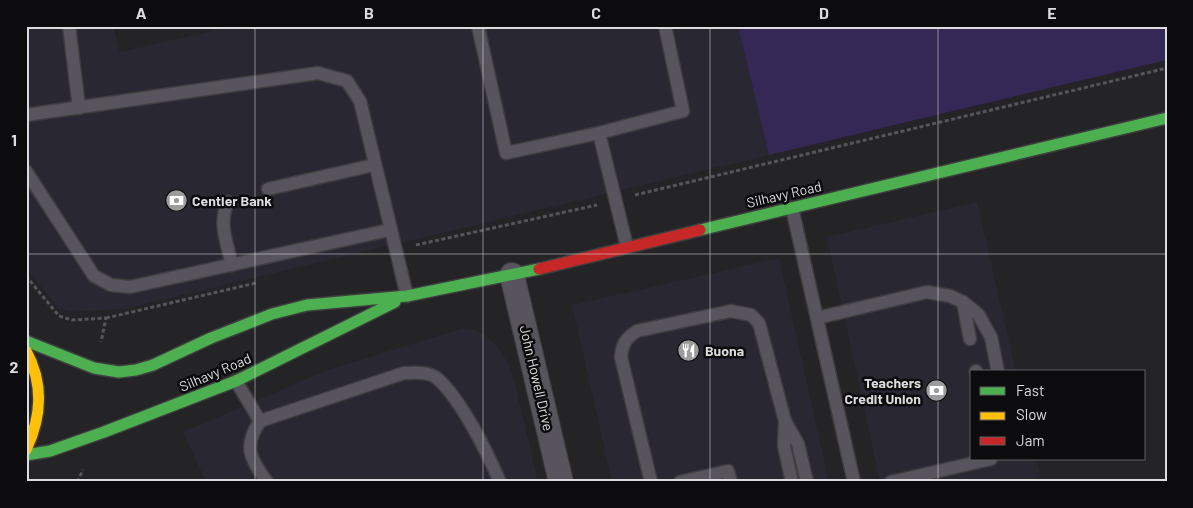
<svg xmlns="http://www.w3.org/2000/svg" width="1193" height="508" font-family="Barlow,sans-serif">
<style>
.built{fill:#292731}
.green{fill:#352856}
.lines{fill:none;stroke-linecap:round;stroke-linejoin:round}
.lane-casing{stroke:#3e3e3f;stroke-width:15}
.street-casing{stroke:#3e3e3f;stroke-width:26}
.fast-casing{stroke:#3e3e3f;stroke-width:14}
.slow-casing{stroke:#3e3e3f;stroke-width:14}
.jam-casing{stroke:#3e3e3f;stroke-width:14}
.path{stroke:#57555c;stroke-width:3;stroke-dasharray:4 2.5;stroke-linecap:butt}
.lane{stroke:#57545e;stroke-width:12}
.street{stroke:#57545e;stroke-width:24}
.fast{stroke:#4caf50;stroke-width:11}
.slow{stroke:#ffc107;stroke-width:11}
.jam{stroke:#c62828;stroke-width:11}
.grid{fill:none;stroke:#dcdcdf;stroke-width:1;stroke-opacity:0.55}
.labels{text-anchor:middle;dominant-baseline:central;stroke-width:5;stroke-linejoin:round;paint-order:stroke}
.street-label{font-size:14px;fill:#dcdcdf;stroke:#0c0c0e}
.poi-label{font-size:14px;font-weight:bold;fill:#dcdcdf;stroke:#0c0c0e;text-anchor:start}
.neatline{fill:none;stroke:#dcdcdf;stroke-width:2}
.grid-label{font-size:16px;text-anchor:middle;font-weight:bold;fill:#dcdcdf}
</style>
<rect width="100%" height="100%" fill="#242326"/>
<g class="built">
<path d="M26 26H113L120 52 233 26H738L769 155 124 309 69 312 59 309 26 268Z"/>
<path d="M977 202 1016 372H972V459H1036L1041 477 1022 482H880L827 237Z"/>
<path d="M779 258 829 482H612L572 305Z"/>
<path d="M465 328 476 330 487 337 498 347 507 361 514 379 538 482H206L183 432 327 370Z"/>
</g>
<path class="green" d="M738 26H1167V60L769 155Z"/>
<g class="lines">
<defs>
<g id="lane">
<path d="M69 26 79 108"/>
<path d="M478 26 506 153 599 133 683 111 665 26"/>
<path d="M26 115 318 73 347 81 360 101 407 296"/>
<path d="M599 133 627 247"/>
<path d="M26 171 94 276 111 285 130 287 389 230"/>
<path d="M268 189 374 165"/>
<path d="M228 202C218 223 227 243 232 265"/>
<path d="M792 208 854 482"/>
<path d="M963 302 970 339"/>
<path d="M817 318 927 292 950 296 963 302 978 314 991 337 998 372"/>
<path d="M976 371V372"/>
<path d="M236 381 260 421"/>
<path d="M785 421 784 446 792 482"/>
<path d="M267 482C250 459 243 446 260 421L404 373C415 373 429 371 438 379 462 401 487 452 500 482"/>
<path d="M651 482 621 357C622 344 626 338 637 331L731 311 751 315 759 323 785 421 798 444 807 482"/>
<path d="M680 482 728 471 731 482"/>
<path d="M891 482 991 459"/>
</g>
<path id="street" d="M512 275 561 482"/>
<g id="fast">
<path d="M700 230 1167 118"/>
<path d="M26 341 94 368 119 372 136 370 153 365 211 338 272 314 307 305 407 296 539 269"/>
<path d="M26 455 50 451 104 432 236 381 395 302"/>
</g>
<path id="slow" d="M26 351C44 384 42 416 26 450"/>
<path id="jam" d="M539 269 700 230"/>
</defs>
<use href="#lane" class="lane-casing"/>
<use href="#street" class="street-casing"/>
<use href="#fast" class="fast-casing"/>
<use href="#slow" class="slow-casing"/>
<use href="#jam" class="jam-casing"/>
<g class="path">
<path d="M635 195 1167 68"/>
<path d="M416 245 597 205"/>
<path d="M26 276 59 316 72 320 106 318 101 342"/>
<path d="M106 318 256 283"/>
<path d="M77 482 83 470"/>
</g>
<use href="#lane" class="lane"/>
<use href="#street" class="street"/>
<use href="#fast" class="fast"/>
<use href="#slow" class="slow"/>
<use href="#jam" class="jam"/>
</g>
<path class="grid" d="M255 26V482M483 26V482M710 26V482M938 26V482M26 254H1167"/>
<defs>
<symbol id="bank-disc" viewBox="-11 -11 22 22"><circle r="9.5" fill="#9c9b9e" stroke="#0c0c0e"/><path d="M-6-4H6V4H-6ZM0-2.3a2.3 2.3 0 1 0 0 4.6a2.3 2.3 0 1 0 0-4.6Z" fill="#fff"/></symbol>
<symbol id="restaurant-disc" viewBox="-11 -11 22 22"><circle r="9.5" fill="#9c9b9e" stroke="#0c0c0e"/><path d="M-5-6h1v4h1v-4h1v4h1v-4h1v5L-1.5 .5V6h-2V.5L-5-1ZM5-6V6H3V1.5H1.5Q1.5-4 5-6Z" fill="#fff"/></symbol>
</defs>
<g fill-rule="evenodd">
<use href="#bank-disc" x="164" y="188" width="25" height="25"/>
<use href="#restaurant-disc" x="676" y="338" width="25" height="25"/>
<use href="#bank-disc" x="924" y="378" width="25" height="25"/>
</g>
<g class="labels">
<g class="street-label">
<text transform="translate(784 194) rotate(-13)">Silhavy Road</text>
<text transform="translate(215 372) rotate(-23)">Silhavy Road</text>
<text transform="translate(537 378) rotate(77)">John Howell Drive</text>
</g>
<g class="poi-label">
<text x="192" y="200">Centier Bank</text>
<text x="705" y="350">Buona</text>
<text x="921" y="382" text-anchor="end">Teachers<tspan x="921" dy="16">Credit Union</tspan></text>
</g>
</g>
<rect width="1193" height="508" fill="none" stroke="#0c0c0e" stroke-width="55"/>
<rect x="970" y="370" width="175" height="90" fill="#0c0c0e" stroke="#5f5f62"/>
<rect x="980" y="387" width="25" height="8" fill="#4caf50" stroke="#5f5f62"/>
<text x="1016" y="396" font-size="15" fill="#dcdcdf">Fast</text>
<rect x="980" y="412" width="25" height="8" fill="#ffc107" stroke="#5f5f62"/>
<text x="1016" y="420" font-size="15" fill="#dcdcdf">Slow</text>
<rect x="980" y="437" width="25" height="8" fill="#c62828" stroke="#5f5f62"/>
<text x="1016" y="446" font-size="15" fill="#dcdcdf">Jam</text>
<rect x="28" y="28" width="1138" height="452" class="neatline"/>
<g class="grid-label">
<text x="141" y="19">A</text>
<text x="369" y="19">B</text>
<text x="596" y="19">C</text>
<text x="824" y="19">D</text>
<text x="1052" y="19">E</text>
<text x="14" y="146">1</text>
<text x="14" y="373">2</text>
</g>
</svg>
